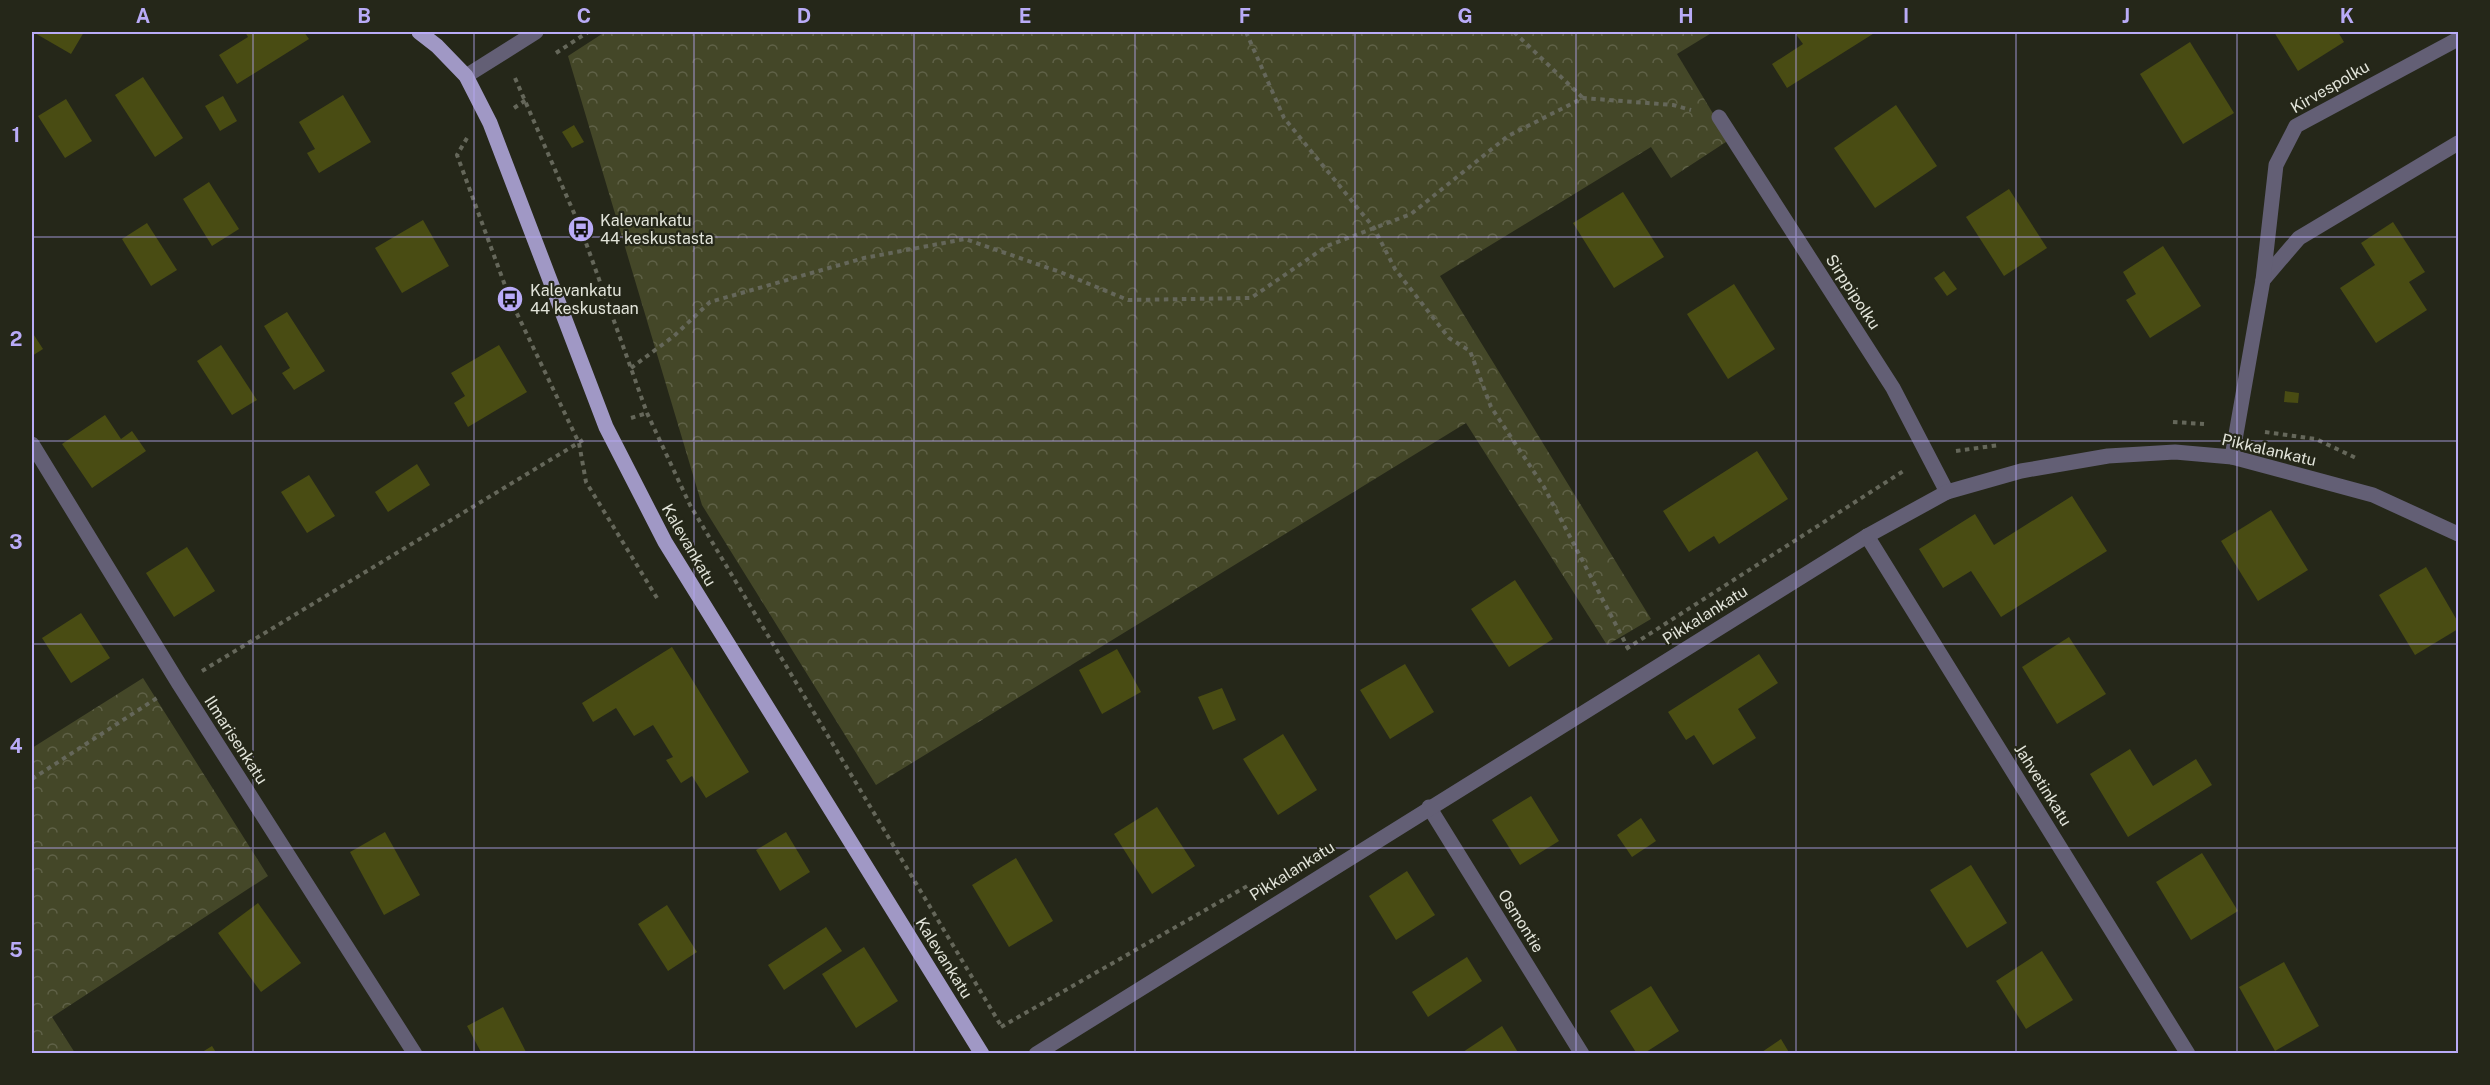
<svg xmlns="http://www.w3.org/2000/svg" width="2490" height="1085" font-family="'Public Sans',sans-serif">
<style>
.forest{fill:url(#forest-crowns)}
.building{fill:#494c13}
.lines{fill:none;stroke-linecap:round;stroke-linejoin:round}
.path{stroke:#65675a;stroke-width:4;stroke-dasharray:4.5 4.5;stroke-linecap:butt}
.minor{stroke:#635f75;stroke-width:15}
.major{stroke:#a098c5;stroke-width:15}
.grid{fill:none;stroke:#b9abf7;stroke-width:1.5;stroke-opacity:0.55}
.labels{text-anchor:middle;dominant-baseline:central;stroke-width:4.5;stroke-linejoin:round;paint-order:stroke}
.street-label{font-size:16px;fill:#e2e4da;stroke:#252719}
.poi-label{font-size:16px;fill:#e2e4da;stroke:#252719;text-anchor:start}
.neatline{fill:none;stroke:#b9abf7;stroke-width:2}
.grid-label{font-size:20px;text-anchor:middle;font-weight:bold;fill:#b9abf7}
</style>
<defs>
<pattern id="forest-crowns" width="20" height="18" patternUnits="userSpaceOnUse" patternTransform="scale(1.5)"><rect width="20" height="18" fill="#444728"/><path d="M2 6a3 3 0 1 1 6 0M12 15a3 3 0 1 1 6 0" fill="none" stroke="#5f6147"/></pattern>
</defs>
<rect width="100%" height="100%" fill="#252719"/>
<g class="forest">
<path d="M605 32H1713L1677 54 1729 140 1671 178 1651 147 1440 276 1651 619 1607 645 1466 423 876 785 702 505 568 56Z"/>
<path d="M143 678 268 876 52 1017 75 1053H32V748Z"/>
</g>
<g class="building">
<path d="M33 32H84L71 54Z"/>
<path d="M245 32H304L309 39 237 84 219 55 248 37Z"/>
<path d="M1797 32H1876L1787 88 1772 64 1803 44 1795 33Z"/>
<path d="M2274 32H2338L2344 42 2298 71Z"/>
<path d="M2190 42 2234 113 2183 144 2140 74Z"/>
<path d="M143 77 183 138 155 157 115 95Z"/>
<path d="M343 95 371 142 319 173 307 153 315 149 299 122Z"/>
<path d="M223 96 237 121 220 131 205 106Z"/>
<path d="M66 99 92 141 65 158 38 116Z"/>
<path d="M1896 105 1937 166 1875 208 1834 148Z"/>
<path d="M574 125 584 142 572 148 562 132Z"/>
<path d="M209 182 239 229 212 246 183 199Z"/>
<path d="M2009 189 2047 248 2004 276 1966 217Z"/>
<path d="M1623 192 1664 257 1614 288 1573 223Z"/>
<path d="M423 220 449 266 402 293 375 248Z"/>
<path d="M2393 222 2425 272 2409 282 2427 310 2376 343 2340 288 2375 265 2361 243Z"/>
<path d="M147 223 177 270 151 286 122 239Z"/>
<path d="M2163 246 2201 306 2150 338 2126 300 2136 294 2123 272Z"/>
<path d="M1944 271 1957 289 1947 296 1934 278Z"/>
<path d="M1734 284 1775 349 1728 379 1687 314Z"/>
<path d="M287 312 325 371 294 390 282 373 290 368 264 326Z"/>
<path d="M32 332 43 349 32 356Z"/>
<path d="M221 345 257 400 232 415 197 361Z"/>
<path d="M499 345 527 392 468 427 454 403 465 396 451 373Z"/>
<path d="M2285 391 2299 393 2298 403 2284 402Z"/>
<path d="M105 415 121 439 132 431 146 451 92 488 62 444Z"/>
<path d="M1757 451 1788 499 1719 544 1714 536 1689 552 1663 511Z"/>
<path d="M417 464 430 485 388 512 375 492Z"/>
<path d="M309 475 335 516 307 533 281 492Z"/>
<path d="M2072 496 2107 551 2001 617 1971 571 1943 588 1919 549 1975 514 1994 545Z"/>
<path d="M2271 510 2308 570 2258 601 2221 541Z"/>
<path d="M187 547 215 591 174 617 146 573Z"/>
<path d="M2426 567 2458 622V629L2415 655 2379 595Z"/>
<path d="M1515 580 1553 639 1509 667 1471 609Z"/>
<path d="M81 613 110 658 71 683 42 638Z"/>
<path d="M2069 637 2106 694 2057 724 2022 667Z"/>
<path d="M672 647 749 772 706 798 692 776 681 783 666 760 673 757 653 725 634 736 616 708 593 722 582 703Z"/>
<path d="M1117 649 1141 692 1102 714 1079 670Z"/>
<path d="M1759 654 1778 683 1738 709 1756 738 1713 765 1694 735 1686 740 1668 712Z"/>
<path d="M1405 664 1434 712 1390 739 1360 690Z"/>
<path d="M1222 688 1236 720 1213 730 1198 697Z"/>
<path d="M1283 734 1317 790 1278 815 1243 759Z"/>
<path d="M2130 749 2153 786 2196 759 2212 785 2128 837 2090 774Z"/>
<path d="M1531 796 1559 841 1520 865 1492 820Z"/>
<path d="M1157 807 1195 866 1152 894 1114 834Z"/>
<path d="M1641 818 1656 841 1632 857 1617 835Z"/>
<path d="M385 832 420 895 384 915 350 852Z"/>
<path d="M786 832 810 872 780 891 756 850Z"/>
<path d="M2202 853 2238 911 2191 940 2156 882Z"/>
<path d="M1016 858 1053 921 1009 947 972 885Z"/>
<path d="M1971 865 2007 923 1967 948 1930 890Z"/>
<path d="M1407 871 1435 915 1396 940 1369 896Z"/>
<path d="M258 903 301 963 261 992 218 933Z"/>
<path d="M667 905 697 952 668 971 638 924Z"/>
<path d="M826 927 842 951 784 990 768 965Z"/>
<path d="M864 947 898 1001 856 1028 822 974Z"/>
<path d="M2042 951 2073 1000 2026 1029 1996 981Z"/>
<path d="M1467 957 1482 981 1428 1017 1412 992Z"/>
<path d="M2284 962 2319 1026 2275 1051 2239 987Z"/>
<path d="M1651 986 1679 1031 1643 1054H1637L1610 1011Z"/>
<path d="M503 1007 527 1054H482L467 1026Z"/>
<path d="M1502 1026 1519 1054H1460Z"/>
<path d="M1781 1039 1790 1054H1759Z"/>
<path d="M212 1046 217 1054H199Z"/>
</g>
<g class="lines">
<g class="path">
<path d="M1246 32 1284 118 1374 228 1395 269 1449 338 1470 351 1491 407 1544 487 1628 648"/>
<path d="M1514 32 1583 98"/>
<path d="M556 53 588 32"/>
<path d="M515 78 581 229 647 413 690 505 1000 1024"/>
<path d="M514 108 526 100"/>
<path d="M467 138 457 155 510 299 579 443 586 482 657 598"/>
<path d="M631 368 674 336 710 302 864 258 965 239 1060 272 1128 300 1251 298 1327 246 1411 214 1508 136 1583 98 1673 105 1691 110"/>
<path d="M631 418 647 413"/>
<path d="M2173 422 2204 424"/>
<path d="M2265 432 2316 439 2358 459"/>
<path d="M1956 451 1999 445"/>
<path d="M1626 649 1905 470"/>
<path d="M202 671 583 440"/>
<path d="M32 779 157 698"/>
<path d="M1001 1027 1249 885"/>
</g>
<g class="minor">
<path d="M466 76 536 32"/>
<path d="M1719 117 1893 388 1947 492"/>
<path d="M2263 280 2299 238 2458 143"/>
<path d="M32 444 179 684 415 1054"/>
<path d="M2232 457 2263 280 2276 165 2296 126 2458 39"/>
<path d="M1867 536 2188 1054"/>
<path d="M1429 807 1582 1054"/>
<path d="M1036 1054 1867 536 1947 492 2021 471 2108 456 2175 452 2232 457 2373 495 2458 534"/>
</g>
<path class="major" d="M419 32 437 46 466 76 490 123 606 427 665 542 982 1054"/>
</g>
<path class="grid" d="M253 32V1054M474 32V1054M694 32V1054M914 32V1054M1135 32V1054M1355 32V1054M1576 32V1054M1796 32V1054M2016 32V1054M2237 32V1054M32 237H2458M32 441H2458M32 644H2458M32 848H2458"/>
<defs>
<symbol id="bus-disc" viewBox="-11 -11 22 22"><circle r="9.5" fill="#b9abf7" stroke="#252719"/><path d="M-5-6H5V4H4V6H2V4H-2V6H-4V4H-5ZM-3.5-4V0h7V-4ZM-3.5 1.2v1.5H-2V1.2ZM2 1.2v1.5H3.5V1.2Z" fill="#111"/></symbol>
</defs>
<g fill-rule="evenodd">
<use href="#bus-disc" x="566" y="214" width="30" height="30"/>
<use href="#bus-disc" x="495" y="284" width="30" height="30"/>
</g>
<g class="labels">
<g class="street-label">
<text transform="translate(2330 87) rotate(-30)">Kirvespolku</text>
<text transform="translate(1853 292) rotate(57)">Sirppipolku</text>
<text transform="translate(2269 450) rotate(13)">Pikkalankatu</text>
<text transform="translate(689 545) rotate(60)">Kalevankatu</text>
<text transform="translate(1705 615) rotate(-32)">Pikkalankatu</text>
<text transform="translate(236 740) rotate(57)">Ilmarisenkatu</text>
<text transform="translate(2043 785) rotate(58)">Jahvetinkatu</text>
<text transform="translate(1292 871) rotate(-32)">Pikkalankatu</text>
<text transform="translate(1521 921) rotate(58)">Osmontie</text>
<text transform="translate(944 958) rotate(58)">Kalevankatu</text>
</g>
<g class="poi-label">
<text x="600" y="220">Kalevankatu<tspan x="600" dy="18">44 keskustasta</tspan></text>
<text x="530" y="290">Kalevankatu<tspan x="530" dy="18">44 keskustaan</tspan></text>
</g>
</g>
<rect width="2490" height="1085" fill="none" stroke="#252719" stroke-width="66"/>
<rect x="33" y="33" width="2424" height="1019" class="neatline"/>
<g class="grid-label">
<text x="143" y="23">A</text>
<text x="364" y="23">B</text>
<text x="584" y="23">C</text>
<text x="804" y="23">D</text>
<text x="1025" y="23">E</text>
<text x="1245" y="23">F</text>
<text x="1465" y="23">G</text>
<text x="1686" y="23">H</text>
<text x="1906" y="23">I</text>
<text x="2126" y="23">J</text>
<text x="2347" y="23">K</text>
<text x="16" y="142">1</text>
<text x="16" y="346">2</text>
<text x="16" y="549">3</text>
<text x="16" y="753">4</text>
<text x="16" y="957">5</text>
</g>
</svg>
